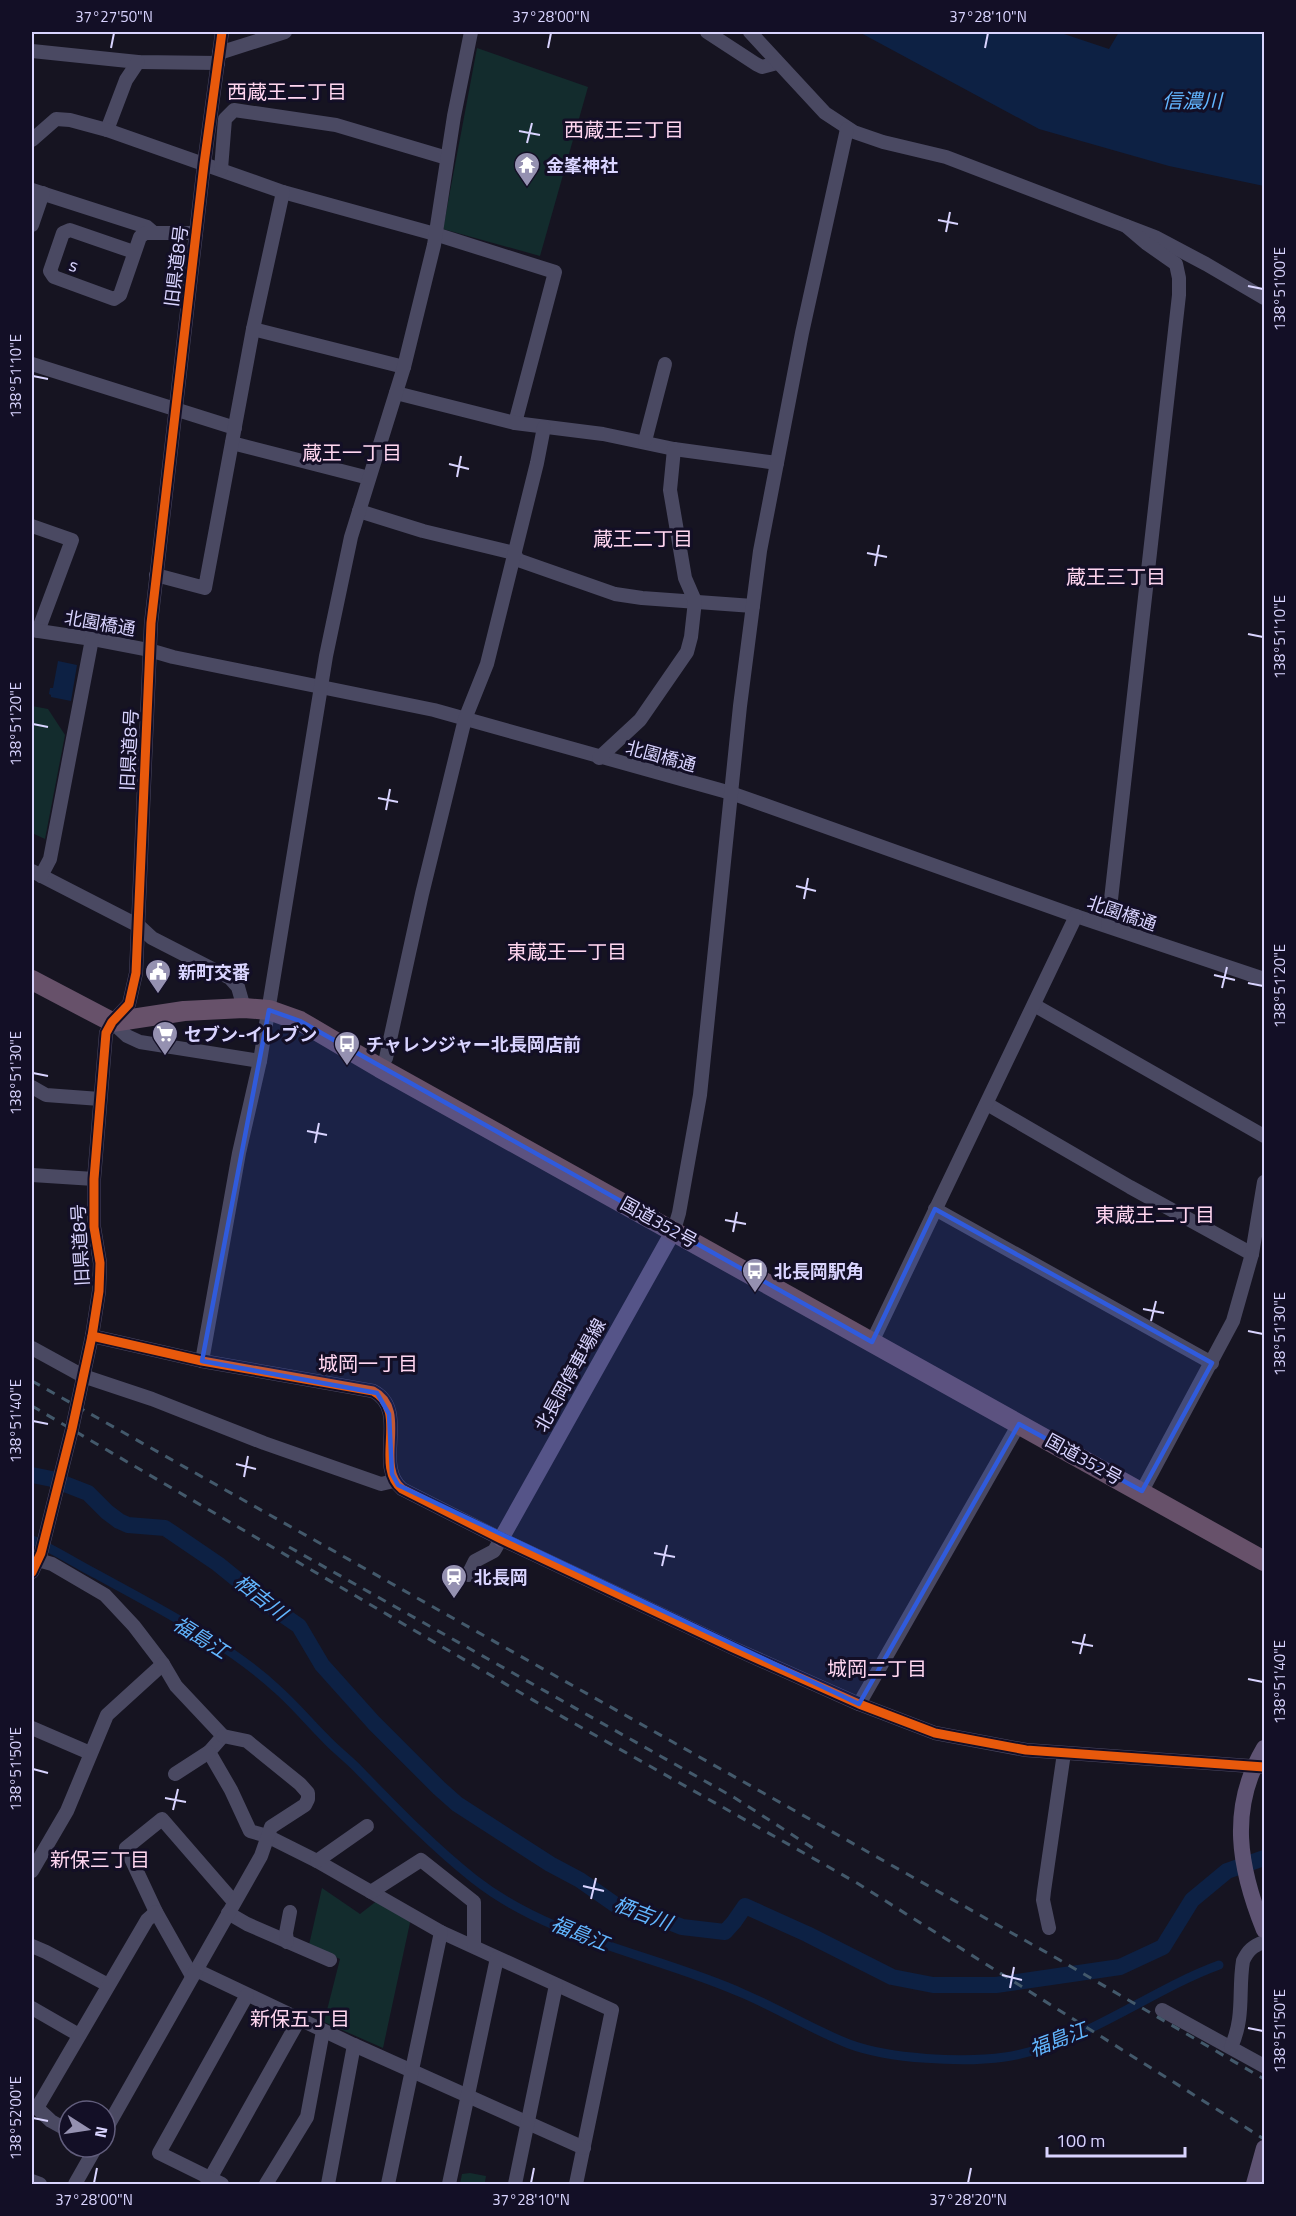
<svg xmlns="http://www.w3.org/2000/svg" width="1296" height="2216" font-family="'Titillium Web','Noto Sans JP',sans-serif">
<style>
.green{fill:#132c2d}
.water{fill:#0d2144}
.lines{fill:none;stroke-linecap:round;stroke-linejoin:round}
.canal{stroke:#0d2144;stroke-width:9}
.river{stroke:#0d2144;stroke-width:16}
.minor{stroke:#4a4962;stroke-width:14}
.major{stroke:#5e5373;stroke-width:16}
.highway{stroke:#67516a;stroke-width:20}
.rail{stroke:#43596b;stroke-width:3;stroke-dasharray:9 8;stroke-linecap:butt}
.cycleway-casing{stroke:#130f26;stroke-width:13}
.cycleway{stroke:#e8590c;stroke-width:9}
.marked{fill:#305bdc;fill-opacity:0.2;stroke:#305bdc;stroke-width:4.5;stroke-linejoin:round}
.ticks{fill:none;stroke:#d9d4ff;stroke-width:2}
.labels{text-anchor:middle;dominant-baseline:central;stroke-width:6;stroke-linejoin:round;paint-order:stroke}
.poi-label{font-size:18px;font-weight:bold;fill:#d9d4ff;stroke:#130f26;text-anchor:start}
.street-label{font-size:18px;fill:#d9d4ff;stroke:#130f26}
.neighbourhood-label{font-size:20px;fill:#ffd6f0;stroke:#130f26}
.water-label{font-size:20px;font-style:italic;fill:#62b6ff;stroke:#130f26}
.neatline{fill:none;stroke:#d9d4ff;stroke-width:2}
.ticks-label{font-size:15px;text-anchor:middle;fill:#d9d4ff}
</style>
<rect width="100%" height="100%" fill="#161421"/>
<g class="green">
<path d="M477 48 588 87 540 256 443 229Z"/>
<path d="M32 706 48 709 65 735 45 839 32 833Z"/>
<path d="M322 1888 360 1914 378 1900 411 1918 383 2048 324 2022 340 1959 309 1945Z"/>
<path d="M470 2173 486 2176 485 2182 497 2184H460L462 2174Z"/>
</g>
<g class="water">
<path d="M859 32H1058L1109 49 1119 32H1264V186L1169 166 1039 129Z"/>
<path d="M58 661 77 665 71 701 51 697V695L49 694 50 688H53Z"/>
</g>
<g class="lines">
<path class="canal" d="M32 1540C54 1549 76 1564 98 1575 156 1607 229 1644 277 1689 294 1704 309 1722 325 1738 334 1748 345 1756 355 1766 393 1805 431 1845 474 1879 553 1941 655 1954 744 1994 779 2009 813 2030 849 2044 889 2059 963 2063 1005 2057 1081 2046 1148 1991 1219 1965"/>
<path class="river" d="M32 1475 52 1479 88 1493 107 1512 119 1521 128 1525 165 1528 218 1564 270 1606 299 1626 322 1665 374 1723 439 1788 457 1804 550 1864 580 1880 620 1908 647 1913 682 1927 725 1932 734 1922 745 1906 807 1934 892 1977 933 1985H996L1120 1967 1163 1947 1192 1900 1227 1871 1264 1858"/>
<g class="minor">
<path d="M707 32 756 64 762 67 777 63"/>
<path d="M750 32 825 113 854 132 883 142 946 157 1155 237 1206 264 1264 298"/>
<path d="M32 51 138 62 218 63"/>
<path d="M219 53 285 32"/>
<path d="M107 130 126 80 138 62"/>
<path d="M32 140 56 119 70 120 107 130 283 192 435 234 555 272 515 423"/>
<path d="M221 169 225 119 234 110 336 125 447 158"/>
<path d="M32 190 147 227 154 233"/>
<path d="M32 225 43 193"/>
<path d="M134 252 70 230 63 233 50 271 54 277 114 299 120 295 140 237 145 233H196"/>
<path d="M253 329 404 367"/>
<path d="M32 364 235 428"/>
<path d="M396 393 515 423 603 434 674 449 777 463"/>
<path d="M645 441 665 364"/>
<path d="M232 443 369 478"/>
<path d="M359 511 423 531 514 553 518 560 615 594 642 598 753 606"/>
<path d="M32 526 72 540 38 631"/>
<path d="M156 575 205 588 253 329 283 192"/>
<path d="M32 630 92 639 149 650 173 657 434 710 731 793 1076 916 1264 979"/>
<path d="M599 758 640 720 687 652 691 637 695 601 685 578 670 490 674 449"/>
<path d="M32 871 139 926 152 938 230 978 238 987 244 1008"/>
<path d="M41 876 50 859 92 639"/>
<path d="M1108 926 1179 295V278L1176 264 1146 243 1126 226"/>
<path d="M1034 1005 1264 1136"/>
<path d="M112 1022 127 1036 140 1042 260 1061"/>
<path d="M380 1068 386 1058 422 894 465 719 487 664 537 463 544 427"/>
<path d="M32 1087 46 1095 100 1099"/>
<path d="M987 1104 1130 1187 1252 1254"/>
<path d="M32 1175 94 1179"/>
<path d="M935 1209 1212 1363"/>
<path d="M674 1230 679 1213 700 1095 740 706 760 551 802 333 847 129"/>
<path d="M92 1336 202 1361 373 1391C410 1410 373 1465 402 1489L501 1539 733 1648 859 1704 935 1733 1026 1750 1264 1767"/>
<path d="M872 1342 1076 916"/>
<path d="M32 1348 83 1376 152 1399 264 1443 381 1484 394 1481"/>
<path d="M202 1361 239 1153 260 1061 326 656 351 537 404 367 434 245 454 116 471 32"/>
<path d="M1142 1491 1233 1321 1252 1254 1264 1182"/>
<path d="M38 1560 52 1564 105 1595 134 1626 163 1664 176 1686 223 1736 209 1752 231 1790 250 1831 267 1836 317 1861 441 1932 612 2010 576 2184"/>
<path d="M32 1572 41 1553 72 1429 92 1336 99 1291 100 1263 94 1227V1179L106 1033 112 1022 129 1004 136 973 151 623 204 164 222 32"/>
<path d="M468 1575 475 1561 494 1551 501 1539"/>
<path d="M859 1704 1019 1424"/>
<path d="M32 1728 90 1753"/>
<path d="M175 1774 209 1752"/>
<path d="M317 1861 367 1826"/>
<path d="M32 1871 67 1811 107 1715 163 1664"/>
<path d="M371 1892 421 1860 474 1902V1946"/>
<path d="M228 1913 247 1924 330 1960"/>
<path d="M1049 1928 1043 1900 1044 1891 1064 1753"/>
<path d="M287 1942 286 1933 290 1912"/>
<path d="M32 1946 46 1952 108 1985"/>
<path d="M196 1970 354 2045 584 2148"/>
<path d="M192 1976 156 1912 126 1848 162 1819 234 1902"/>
<path d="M32 2008 79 2035"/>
<path d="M1162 2010 1264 2066"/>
<path d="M1231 2047C1245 2017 1238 1991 1243 1961 1248 1950 1253 1946 1264 1942"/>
<path d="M69 2131 51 2121 37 2108 147 1920 156 1912"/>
<path d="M105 2131 261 1856 271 1827 305 1805 308 1799V1793L300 1784 247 1741 223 1736"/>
<path d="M32 2181 40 2184"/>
<path d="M75 2184 96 2147"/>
<path d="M207 2184 299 2020"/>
<path d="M222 2184 159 2153 247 1995"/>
<path d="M266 2184 307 2117 323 2031"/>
<path d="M328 2184 354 2045"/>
<path d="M388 2184 441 1932"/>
<path d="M449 2184 497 1958"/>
<path d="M515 2184 556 1985"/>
</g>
<g class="major">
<path d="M501 1539 674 1230"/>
<path d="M1264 1748C1228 1809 1239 1868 1264 1930"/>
<path d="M1254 2184 1264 2148"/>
</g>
<path class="highway" d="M32 980 112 1022 184 1011 244 1008 269 1010 300 1021 380 1068 1264 1561"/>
<g class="rail">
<path d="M32 1381 1058 1959 1264 2079"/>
<path d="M32 1406 538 1703 857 1883 1264 2139"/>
<path d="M289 1547 735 1798 819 1852"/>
</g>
<defs>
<g id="cycleway">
<path d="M92 1336 202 1361 373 1391C410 1410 373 1465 402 1489L501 1539 733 1648 859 1704 935 1733 1026 1750 1264 1767"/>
<path d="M32 1572 41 1553 72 1429 92 1336 99 1291 100 1263 94 1227V1179L106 1033 112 1022 129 1004 136 973 151 623 204 164 222 32"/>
</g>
</defs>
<use href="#cycleway" class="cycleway-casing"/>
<use href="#cycleway" class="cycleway"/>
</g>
<path class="marked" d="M269 1010 300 1021 872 1342 935 1209 1212 1363 1142 1491 1019 1424 859 1704 398 1485 392 1474 389 1414 377 1393 202 1361Z"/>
<path class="ticks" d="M111 48 114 33M548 48 551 33M985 48 988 33M519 131 540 135M527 143 532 123M938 220 958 224M946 232 950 212M1248 286 1263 289M33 376 48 379M449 464 469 469M457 477 461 456M867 553 887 557M875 566 879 545M1248 634 1263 637M33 724 48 727M378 798 398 802M386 810 390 789M796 886 816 891M804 899 808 878M1214 975 1235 980M1248 983 1263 986M1222 988 1227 967M33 1073 48 1076M307 1131 327 1135M315 1143 319 1123M725 1220 746 1224M733 1232 737 1212M1143 1309 1164 1313M1151 1321 1156 1301M1248 1331 1263 1334M33 1421 48 1424M236 1464 256 1469M244 1477 248 1456M654 1553 675 1557M662 1566 667 1545M1072 1642 1093 1646M1080 1654 1085 1634M1248 1679 1263 1682M33 1769 48 1773M165 1798 186 1802M173 1810 178 1789M583 1886 604 1891M591 1899 596 1878M1002 1975 1022 1980M1010 1988 1014 1967M1248 2028 1263 2031M33 2118 48 2121M94 2183 97 2168M531 2183 534 2168M968 2183 971 2168"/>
<defs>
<symbol id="temple-pin" viewBox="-11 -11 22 30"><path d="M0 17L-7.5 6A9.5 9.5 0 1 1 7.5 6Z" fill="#9591b1" stroke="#130f26"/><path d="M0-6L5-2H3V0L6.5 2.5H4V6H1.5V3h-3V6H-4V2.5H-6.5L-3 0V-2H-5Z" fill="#fff"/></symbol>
<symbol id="civic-pin" viewBox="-11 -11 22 30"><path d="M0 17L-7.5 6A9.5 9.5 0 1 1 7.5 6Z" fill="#9591b1" stroke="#130f26"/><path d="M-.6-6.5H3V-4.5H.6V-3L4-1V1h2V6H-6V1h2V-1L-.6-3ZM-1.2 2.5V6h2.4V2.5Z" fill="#fff"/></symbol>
<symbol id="supermarket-pin" viewBox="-11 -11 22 30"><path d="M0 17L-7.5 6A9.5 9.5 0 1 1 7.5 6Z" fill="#9591b1" stroke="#130f26"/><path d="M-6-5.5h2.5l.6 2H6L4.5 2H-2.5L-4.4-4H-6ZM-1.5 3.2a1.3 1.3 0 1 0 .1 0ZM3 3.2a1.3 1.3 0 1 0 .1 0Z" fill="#fff"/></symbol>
<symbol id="bus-pin" viewBox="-11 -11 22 30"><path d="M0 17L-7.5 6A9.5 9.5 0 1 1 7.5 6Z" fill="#9591b1" stroke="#130f26"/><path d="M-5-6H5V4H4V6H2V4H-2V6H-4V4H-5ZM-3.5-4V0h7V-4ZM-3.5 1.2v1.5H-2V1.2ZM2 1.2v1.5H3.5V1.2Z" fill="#fff"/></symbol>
<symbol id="station-pin" viewBox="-11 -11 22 30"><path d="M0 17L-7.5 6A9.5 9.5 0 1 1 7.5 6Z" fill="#9591b1" stroke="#130f26"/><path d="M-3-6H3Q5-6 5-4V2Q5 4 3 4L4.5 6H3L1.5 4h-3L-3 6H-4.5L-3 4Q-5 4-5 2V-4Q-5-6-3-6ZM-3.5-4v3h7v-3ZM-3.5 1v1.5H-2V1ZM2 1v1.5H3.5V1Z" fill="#fff"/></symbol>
</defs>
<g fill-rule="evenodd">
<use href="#temple-pin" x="512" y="150" width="30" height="40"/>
<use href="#civic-pin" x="143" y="957" width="30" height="40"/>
<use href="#supermarket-pin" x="150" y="1019" width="30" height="40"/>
<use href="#bus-pin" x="332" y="1029" width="30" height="40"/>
<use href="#bus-pin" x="740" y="1256" width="30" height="40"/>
<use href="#station-pin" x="439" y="1562" width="30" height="40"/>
</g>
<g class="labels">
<g class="poi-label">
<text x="546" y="165">金峯神社</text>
<text x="178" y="972">新町交番</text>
<text x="184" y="1034">セブン-イレブン</text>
<text x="366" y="1044">チャレンジャー北長岡店前</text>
<text x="774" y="1271">北長岡駅角</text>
<text x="474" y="1577">北長岡</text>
</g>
<g class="street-label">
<text transform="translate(74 265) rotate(20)">s</text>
<text transform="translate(176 266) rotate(-83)">旧県道8号</text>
<text transform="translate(100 623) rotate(10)">北園橋通</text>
<text transform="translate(129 750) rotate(-87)">旧県道8号</text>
<text transform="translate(661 756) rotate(15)">北園橋通</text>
<text transform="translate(1122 913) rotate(19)">北園橋通</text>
<text transform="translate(659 1222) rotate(29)">国道352号</text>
<text transform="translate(80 1245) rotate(-93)">旧県道8号</text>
<text transform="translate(570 1375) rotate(-61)">北長岡停車場線</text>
<text transform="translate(1084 1459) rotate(29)">国道352号</text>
</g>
<g class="neighbourhood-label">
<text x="287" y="91">西蔵王二丁目</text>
<text x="624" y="129">西蔵王三丁目</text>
<text x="352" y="452">蔵王一丁目</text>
<text x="643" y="538">蔵王二丁目</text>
<text x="1116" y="576">蔵王三丁目</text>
<text x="567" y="951">東蔵王一丁目</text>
<text x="1155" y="1214">東蔵王二丁目</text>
<text x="368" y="1363">城岡一丁目</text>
<text x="877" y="1668">城岡二丁目</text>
<text x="100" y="1859">新保三丁目</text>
<text x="300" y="2018">新保五丁目</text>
</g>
<g class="water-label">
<text x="1192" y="100">信濃川</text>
<text transform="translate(261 1597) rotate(38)">栖吉川</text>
<text transform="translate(201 1637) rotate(32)">福島江</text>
<text transform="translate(643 1913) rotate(20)">栖吉川</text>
<text transform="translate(580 1933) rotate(22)">福島江</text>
<text transform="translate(1058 2039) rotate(-21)">福島江</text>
</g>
</g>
<rect width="1296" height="2216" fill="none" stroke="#130f26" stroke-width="66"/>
<g transform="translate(87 2129) rotate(102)"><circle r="28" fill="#130f26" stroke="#625e7d" stroke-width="1.5"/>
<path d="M0-4.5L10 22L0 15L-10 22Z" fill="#9591b1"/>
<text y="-9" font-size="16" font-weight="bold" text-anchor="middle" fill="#d9d4ff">N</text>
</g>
<path d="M1047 2147v9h138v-9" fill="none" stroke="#d9d4ff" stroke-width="3"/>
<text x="1056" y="2147" font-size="18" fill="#d9d4ff" stroke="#130f26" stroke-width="4.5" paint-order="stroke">100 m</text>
<rect x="33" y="33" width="1230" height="2150" class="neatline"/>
<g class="ticks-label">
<text x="114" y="22">37°27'50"N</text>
<text x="551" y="22">37°28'00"N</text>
<text x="988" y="22">37°28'10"N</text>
<text transform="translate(1280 289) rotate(-90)" y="5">138°51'00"E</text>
<text transform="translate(16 376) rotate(-90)" y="5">138°51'10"E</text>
<text transform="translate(1280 637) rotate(-90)" y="5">138°51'10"E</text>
<text transform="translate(16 724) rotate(-90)" y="5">138°51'20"E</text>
<text transform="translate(1280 986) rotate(-90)" y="5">138°51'20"E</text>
<text transform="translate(16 1073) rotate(-90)" y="5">138°51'30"E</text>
<text transform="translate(1280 1334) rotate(-90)" y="5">138°51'30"E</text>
<text transform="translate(16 1421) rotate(-90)" y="5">138°51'40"E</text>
<text transform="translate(1280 1682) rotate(-90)" y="5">138°51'40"E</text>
<text transform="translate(16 1769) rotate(-90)" y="5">138°51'50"E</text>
<text transform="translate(1280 2031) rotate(-90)" y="5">138°51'50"E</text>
<text transform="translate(16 2118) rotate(-90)" y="5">138°52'00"E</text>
<text x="94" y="2205">37°28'00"N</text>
<text x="531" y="2205">37°28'10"N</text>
<text x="968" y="2205">37°28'20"N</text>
</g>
</svg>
